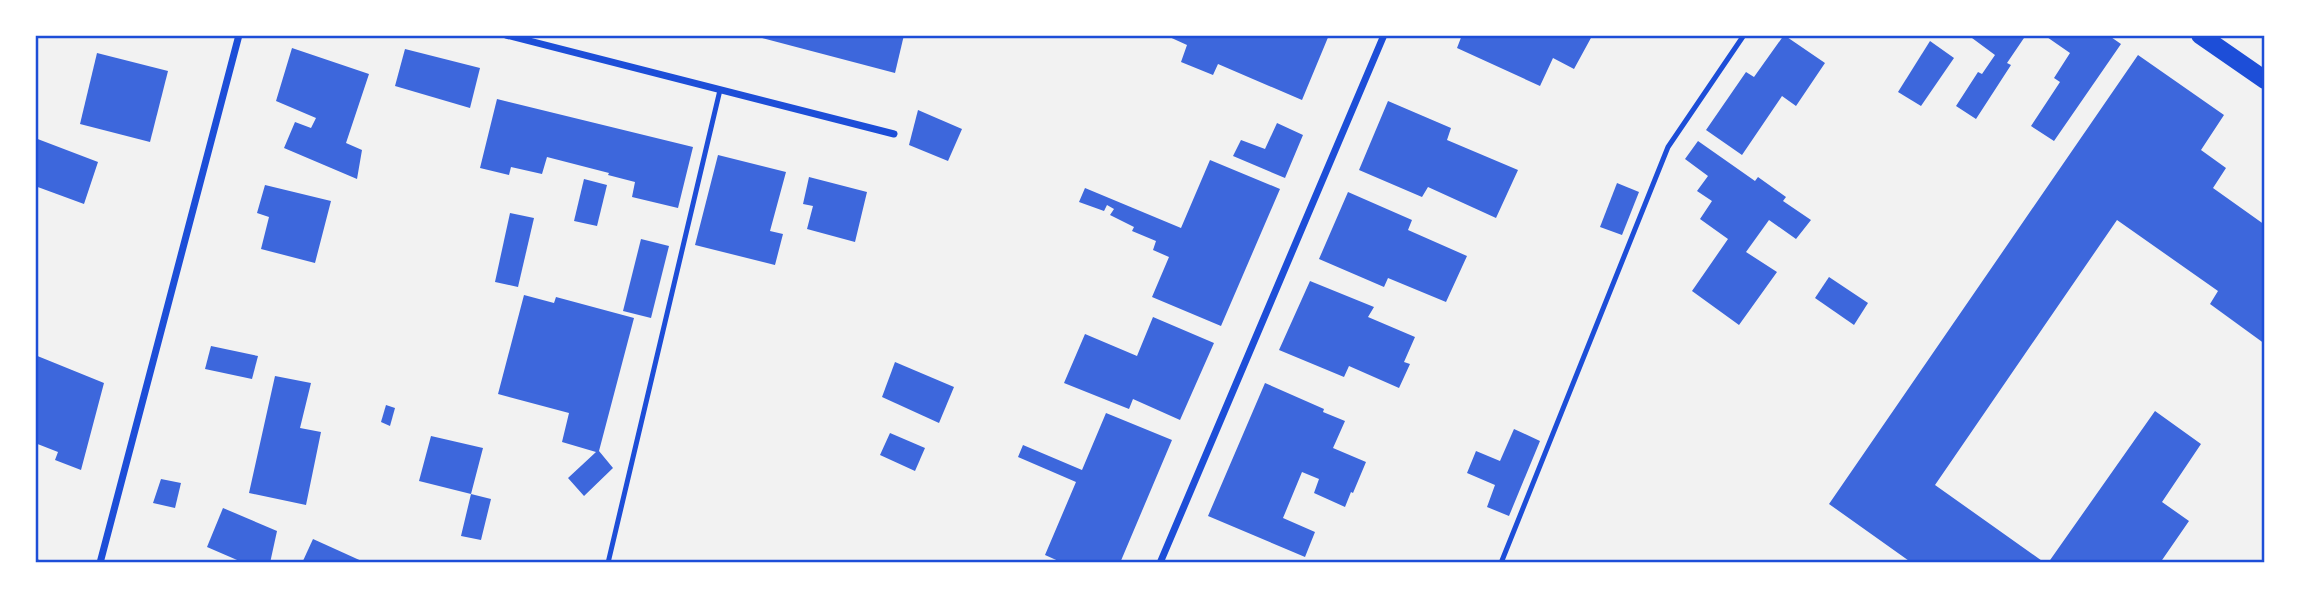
<svg xmlns="http://www.w3.org/2000/svg" width="2300" height="598" font-family="'Source Sans 3',sans-serif">
<style>
.building{fill:#3d67dc}
.lines{fill:none;stroke-linecap:round;stroke-linejoin:round}
.service{stroke:#1d4ed8;stroke-width:5}
.minor{stroke:#1d4ed8;stroke-width:7}
.primary{stroke:#1d4ed8;stroke-width:18}
.neatline{fill:none;stroke:#1d4ed8;stroke-width:2.5}
</style>
<rect width="100%" height="100%" fill="#f2f2f2"/>
<g class="building">
<path d="M751 35H904L895 73Z"/>
<path d="M1165 35H1329L1302 100 1218 64 1213 75 1181 62 1187 45Z"/>
<path d="M1462 35H1590L1592 36 1574 69 1553 58 1540 86 1457 48Z"/>
<path d="M1784 35 1825 63 1796 106 1782 96 1742 155 1706 130 1746 72 1754 77Z"/>
<path d="M1974 35H2026L2007 63 2011 65 1976 119 1956 106 1978 72 1982 74 1995 55 1972 38Z"/>
<path d="M2044 35H2108L2121 44 2054 141 2031 126 2060 82 2054 78 2070 53Z"/>
<path d="M1930 41 1954 58 1921 106 1898 92Z"/>
<path d="M292 48 369 74 346 143 362 150 357 179 284 148 295 122 311 128 316 118 276 101Z"/>
<path d="M405 49 480 68 470 108 395 86Z"/>
<path d="M97 53 168 71 150 142 80 124Z"/>
<path d="M2138 55 2224 115 2201 150 2226 168 2213 188 2265 225V344L2210 304 2218 291 2117 220 1935 485 2045 563H1912L1829 504Z"/>
<path d="M497 99 693 147 678 208 632 197 635 182 608 175 609 173 547 157 542 174 511 167 509 175 480 168Z"/>
<path d="M1388 101 1451 128 1447 140 1518 170 1496 218 1428 187 1422 197 1359 170Z"/>
<path d="M918 110 962 129 948 161 909 145Z"/>
<path d="M1277 123 1303 135 1285 178 1233 156 1241 140 1265 149Z"/>
<path d="M35 138 98 162 84 204 35 186Z"/>
<path d="M1698 141 1755 181 1758 177 1786 197 1783 201 1811 220 1796 239 1769 220 1746 252 1777 272 1739 325 1692 291 1728 239 1700 219 1712 201 1697 191 1708 176 1685 159Z"/>
<path d="M718 155 786 172 770 231 783 234 775 265 695 245Z"/>
<path d="M1210 160 1280 189 1221 326 1152 297 1169 257 1153 250 1156 241 1132 231 1134 227 1110 215 1114 209 1107 205 1104 211 1079 202 1085 188 1181 228Z"/>
<path d="M809 177 867 192 855 242 807 229 813 206 803 204Z"/>
<path d="M584 179 607 185 597 226 574 221Z"/>
<path d="M1617 183 1639 192 1622 235 1600 227Z"/>
<path d="M265 185 331 201 315 263 261 249 269 217 257 213Z"/>
<path d="M1348 192 1412 220 1408 230 1467 256 1446 302 1388 278 1384 287 1319 259Z"/>
<path d="M510 213 534 218 518 287 495 282Z"/>
<path d="M641 239 669 246 651 318 623 311Z"/>
<path d="M1829 277 1868 303 1854 325 1815 298Z"/>
<path d="M1310 281 1374 307 1368 317 1415 337 1404 362 1410 364 1399 388 1349 366 1344 377 1279 350Z"/>
<path d="M524 295 554 303 556 297 634 318 599 451 613 468 584 496 568 478 596 452 562 442 569 413 498 394Z"/>
<path d="M1153 317 1214 343 1180 420 1133 399 1129 409 1064 383 1085 334 1137 356Z"/>
<path d="M211 346 258 356 252 379 205 369Z"/>
<path d="M35 355 104 383 81 470 55 460 58 452 35 443Z"/>
<path d="M895 362 954 387 939 423 882 397Z"/>
<path d="M275 376 311 383 300 428 321 432 306 505 249 493Z"/>
<path d="M1265 383 1324 409 1323 412 1345 421 1333 448 1366 462 1353 493 1351 492 1345 507 1314 493 1319 479 1302 472 1283 518 1315 532 1305 557 1208 516Z"/>
<path d="M386 405 395 408 390 426 381 422Z"/>
<path d="M2155 411 2201 444 2162 502 2189 521 2160 563H2048Z"/>
<path d="M1106 413 1172 440 1120 563H1063L1045 555 1076 482 1018 457 1023 445 1082 470Z"/>
<path d="M1514 429 1540 441 1509 516 1487 507 1495 485 1467 473 1476 451 1500 461Z"/>
<path d="M890 433 925 448 915 471 880 455Z"/>
<path d="M431 436 483 448 471 494 491 499 481 540 461 536 471 494 419 481Z"/>
<path d="M161 479 181 483 175 508 153 503Z"/>
<path d="M223 508 277 531 270 563H244L207 547Z"/>
<path d="M313 539 366 563H302Z"/>
</g>
<g class="lines">
<g class="service">
<path d="M608 563 720 90"/>
<path d="M1501 563 1668 147 1744 35"/>
</g>
<g class="minor">
<path d="M506 35 894 134"/>
<path d="M35 562 37 563"/>
<path d="M100 563 239 35"/>
<path d="M1160 563 1384 35"/>
</g>
<path class="primary" d="M2200 35 2265 80"/>
</g>
<rect width="2300" height="598" fill="none" stroke="#ffffff" stroke-width="74"/>
<rect x="37" y="37" width="2226" height="524" class="neatline"/>
</svg>
